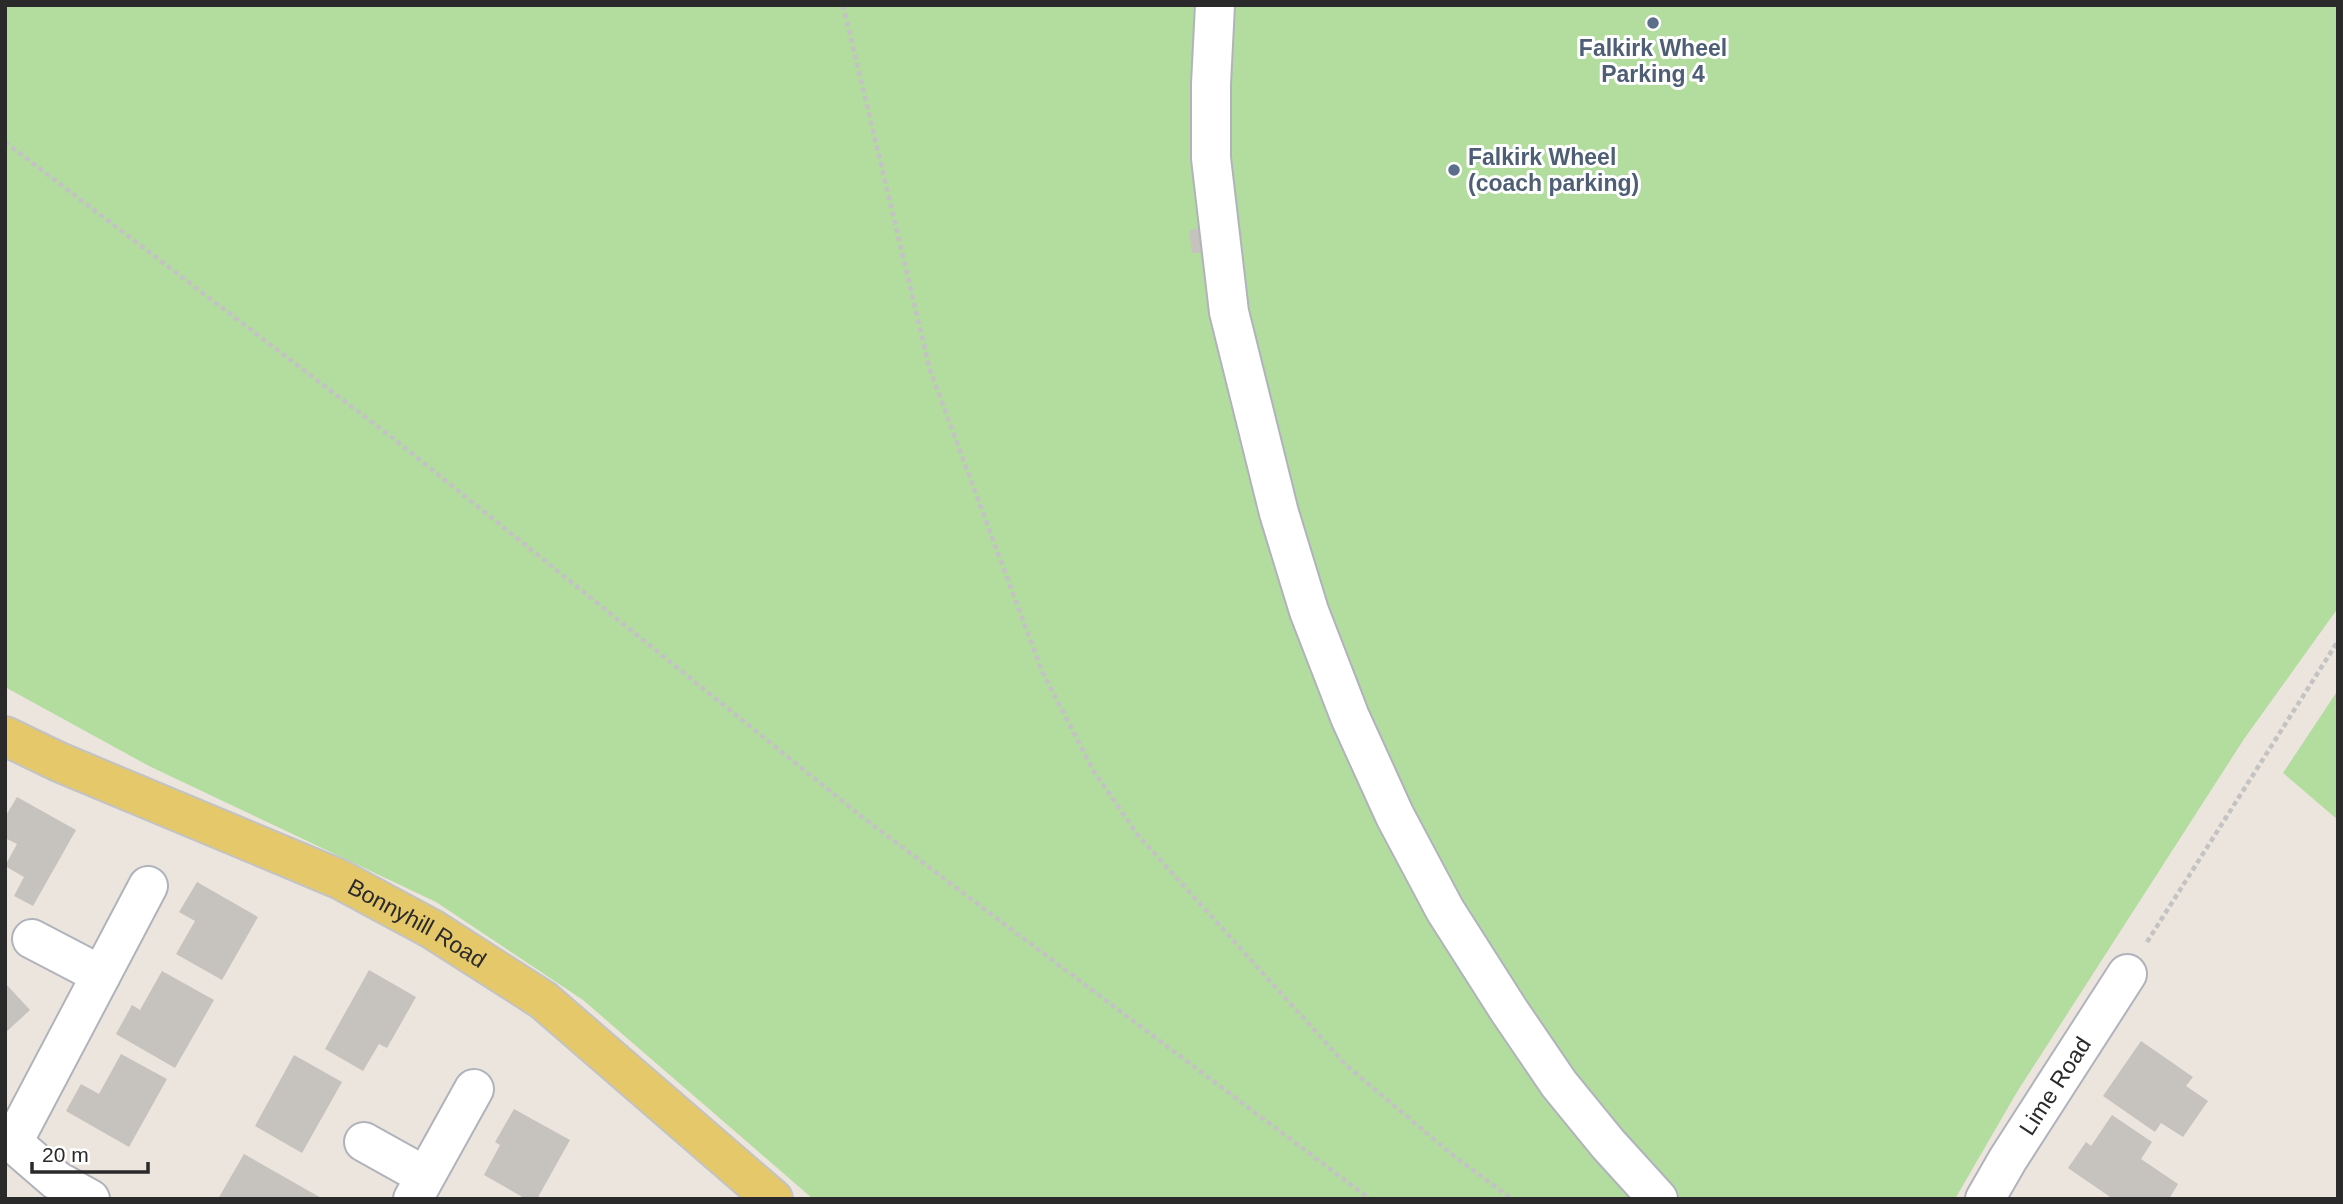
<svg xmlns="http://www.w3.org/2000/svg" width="2343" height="1204" font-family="Helvetica,sans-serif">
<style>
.green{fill:#b3dc9f}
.building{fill:#c6c2bd}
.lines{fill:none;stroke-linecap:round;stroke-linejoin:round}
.minor-casing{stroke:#b1b3bc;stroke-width:42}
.major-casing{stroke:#c3c3c3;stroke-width:42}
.path{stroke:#c3c3c3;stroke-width:4.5;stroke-dasharray:5 3.5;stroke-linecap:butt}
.minor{stroke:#fff;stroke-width:38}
.major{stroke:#e4c86a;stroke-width:38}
.service-dot{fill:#5c6f8a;stroke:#fff;stroke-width:2.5}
.labels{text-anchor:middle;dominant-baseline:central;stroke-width:6;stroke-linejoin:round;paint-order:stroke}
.service-label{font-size:23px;font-weight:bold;fill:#4e5e75;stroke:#fff}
.street-label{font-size:23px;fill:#2a2a2a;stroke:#fff}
</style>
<rect width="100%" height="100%" fill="#ebe5dd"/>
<g class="green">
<path d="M5 5H2338V608L2244 739 2017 1092 1955 1199H813L583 1000 436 902 149 766 5 687Z"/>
<path d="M2338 690V820L2283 773Z"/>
</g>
<g class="building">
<path d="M1204 228 1207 252 1192 253 1189 230Z"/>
<path d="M17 797 76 830 33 906 14 896 24 877 5 866 17 844 5 838V817Z"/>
<path d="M197 882 258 917 222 980 176 954 195 921 179 912Z"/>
<path d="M369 970 416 997 387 1048 379 1044 363 1071 325 1049Z"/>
<path d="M162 971 214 1000 175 1068 116 1034 132 1005 140 1010Z"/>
<path d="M5 983 30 1010 5 1033Z"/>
<path d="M2141 1041 2193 1077 2186 1086 2208 1101 2183 1137 2161 1123 2155 1132 2103 1096Z"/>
<path d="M121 1054 167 1079 129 1147 66 1111 81 1084 99 1094Z"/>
<path d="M294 1055 342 1082 302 1153 255 1126Z"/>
<path d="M514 1109 570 1140 537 1199H526L484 1175 500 1145 495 1142Z"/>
<path d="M2112 1115 2152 1142 2141 1159 2178 1184 2169 1199H2113L2068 1168 2086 1142 2091 1146Z"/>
<path d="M244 1154 323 1199H218Z"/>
</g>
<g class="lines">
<defs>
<g id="minor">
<path d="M1215 5 1211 84V158L1229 312 1279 513 1309 611 1350 717 1395 816 1445 910 1508 1009 1559 1084 1608 1144 1658 1199"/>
<path d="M32 939 101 975"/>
<path d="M5 1136 56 1180 90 1199"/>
<path d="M364 1142 425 1176"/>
<path d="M12 1144 148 886"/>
<path d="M413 1199 474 1089"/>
<path id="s1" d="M1985 1199 2008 1159 2127 974"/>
</g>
<g id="major">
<path id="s2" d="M5 736 59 762 339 879 432 929 543 1000 773 1199"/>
</g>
</defs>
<use href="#minor" class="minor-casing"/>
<use href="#major" class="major-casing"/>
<g class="path">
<path d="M843 5 930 370 1041 669 1093 770 1137 834 1346 1065 1450 1153 1512 1199"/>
<path d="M5 142 394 439 866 820 1370 1199"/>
<path d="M2147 942 2338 641"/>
</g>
<use href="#minor" class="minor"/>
<use href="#major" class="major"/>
</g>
<g class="service-dot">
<circle cx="1653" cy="23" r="7"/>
<circle cx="1454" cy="170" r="7"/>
</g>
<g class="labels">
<g class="service-label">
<text x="1653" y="48">Falkirk Wheel<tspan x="1653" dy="26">Parking 4</tspan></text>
<text x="1468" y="157" text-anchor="start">Falkirk Wheel<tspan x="1468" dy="26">(coach parking)</tspan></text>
</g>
<g class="street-label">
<text stroke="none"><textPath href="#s2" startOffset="453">Bonnyhill Road</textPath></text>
<text stroke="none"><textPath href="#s1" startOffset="133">Lime Road</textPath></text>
</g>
</g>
<rect width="2343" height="1204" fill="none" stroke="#2a2a2a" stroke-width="14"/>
<path d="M32 1162v10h116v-10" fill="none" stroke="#2a2a2a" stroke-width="3.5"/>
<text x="42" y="1162" font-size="21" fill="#2a2a2a" stroke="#ffffff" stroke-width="5" paint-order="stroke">20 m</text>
</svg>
